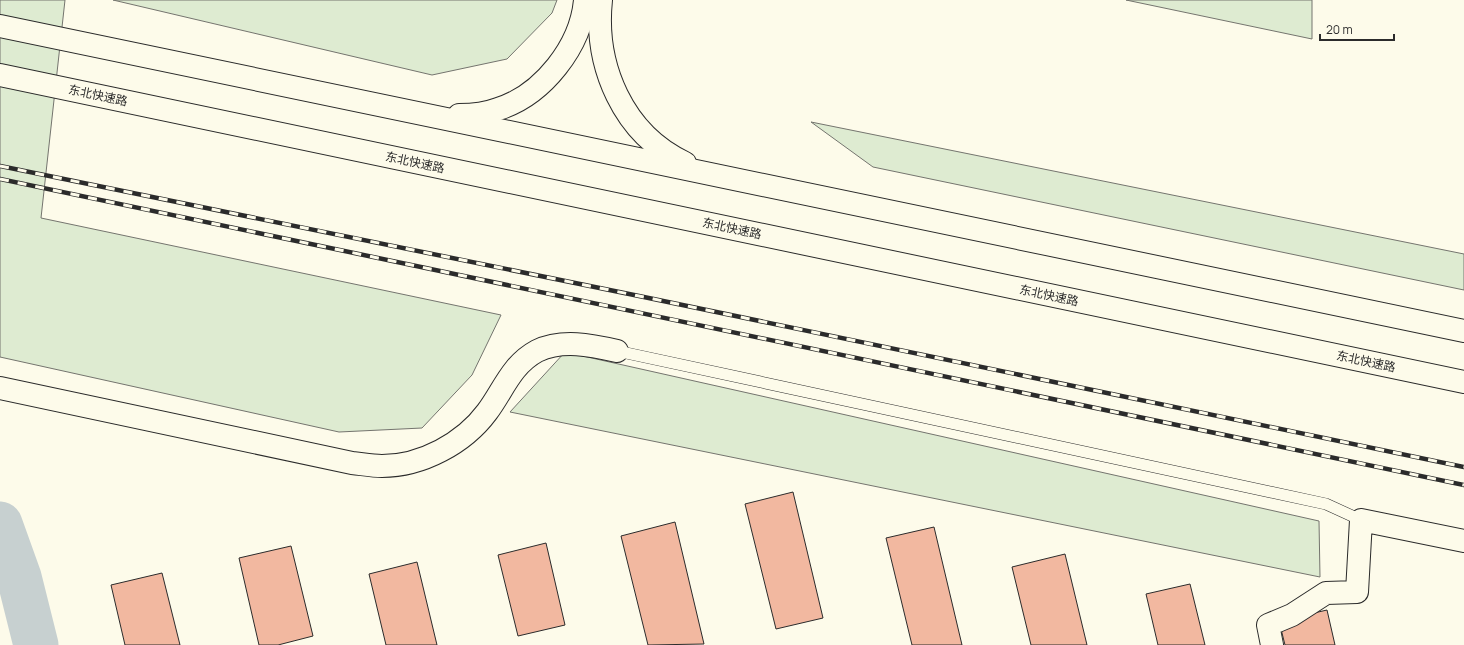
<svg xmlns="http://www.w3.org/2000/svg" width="1464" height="645" font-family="Manrope,'Noto Sans SC',sans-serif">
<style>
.green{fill:#deebd1;stroke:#74746e}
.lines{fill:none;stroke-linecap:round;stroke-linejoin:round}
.river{stroke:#c7d0d0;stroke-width:45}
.building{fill:#f2b8a0;stroke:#2b2b2b}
.lane-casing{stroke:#2b2b2b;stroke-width:12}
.street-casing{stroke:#2b2b2b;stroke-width:24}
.highway-casing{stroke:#2b2b2b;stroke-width:24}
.lane{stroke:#fdfbea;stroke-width:11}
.street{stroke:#fdfbea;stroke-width:22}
.highway{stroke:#fdfbea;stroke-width:22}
.rail-casing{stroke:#2b2b2b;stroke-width:4.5}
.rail{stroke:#fdfbea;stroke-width:3;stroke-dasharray:9;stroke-linecap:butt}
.labels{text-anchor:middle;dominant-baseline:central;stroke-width:3;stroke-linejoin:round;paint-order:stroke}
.street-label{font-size:12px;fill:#2b2b2b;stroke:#fdfbea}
</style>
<rect width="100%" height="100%" fill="#fdfbea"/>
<g class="green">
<path d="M0 0H65L41 218 501 315 472 375 422 428 339 432 0 357Z"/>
<path d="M113 0H557L552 13 507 59 432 75Z"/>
<path d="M1126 0H1312V39Z"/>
<path d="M811 122 1464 254V290L873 167Z"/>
<path d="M565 352 1319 521 1320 577 510 412Z"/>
</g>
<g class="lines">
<path class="river" d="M0 524 19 577 36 645"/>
</g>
<g class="building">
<path d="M793 492 823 618 776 629 745 504Z"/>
<path d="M675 522 704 644 648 645 621 536Z"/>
<path d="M934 527 962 645H912L886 538Z"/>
<path d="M546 543 565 625 518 636 498 555Z"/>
<path d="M291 546 313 636 278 645H259L239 558Z"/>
<path d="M1065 554 1087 645H1031L1012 567Z"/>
<path d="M417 562 437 645H386L369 574Z"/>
<path d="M162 573 180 645H125L111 585Z"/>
<path d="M1190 584 1205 645H1158L1146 594Z"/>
<path d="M1327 610 1335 645H1285L1279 621Z"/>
</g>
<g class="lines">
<defs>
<path id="lane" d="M617 351 1326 504 1361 520"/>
<g id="street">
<path d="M0 388 352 463C362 464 372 466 382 466 422 466 464 443 487 412 503 391 511 365 537 351 562 339 591 345 617 351"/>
<path d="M1272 645 1268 625 1292 615 1326 593 1357 592 1361 520 1464 541"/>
</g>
<g id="highway">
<path d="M601 0C594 66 623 134 685 163"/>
<path d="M0 26 1464 331"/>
<path d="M0 75 1464 382"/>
<path d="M459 115C473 115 485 114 498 109 543 95 581 46 585 0"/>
</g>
</defs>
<use href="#lane" class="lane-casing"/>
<use href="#street" class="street-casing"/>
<use href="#highway" class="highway-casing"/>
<use href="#lane" class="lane"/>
<use href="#street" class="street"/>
<use href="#highway" class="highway"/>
<defs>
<g id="rail">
<path d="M0 166 639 296 1464 467"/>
<path d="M0 179 1464 485"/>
</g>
</defs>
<use href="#rail" class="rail-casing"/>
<use href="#rail" class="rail"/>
</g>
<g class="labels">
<g class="street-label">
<text transform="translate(98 95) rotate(12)">东北快速路</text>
<text transform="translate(415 162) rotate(12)">东北快速路</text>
<text transform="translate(732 228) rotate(12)">东北快速路</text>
<text transform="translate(1049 295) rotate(12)">东北快速路</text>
<text transform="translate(1366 361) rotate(12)">东北快速路</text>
</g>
</g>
<path d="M1320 34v6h74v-6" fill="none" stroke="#2b2b2b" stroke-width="2"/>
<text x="1326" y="34" font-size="12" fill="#2b2b2b" stroke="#fdfbea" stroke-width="3" paint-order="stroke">20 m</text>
</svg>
